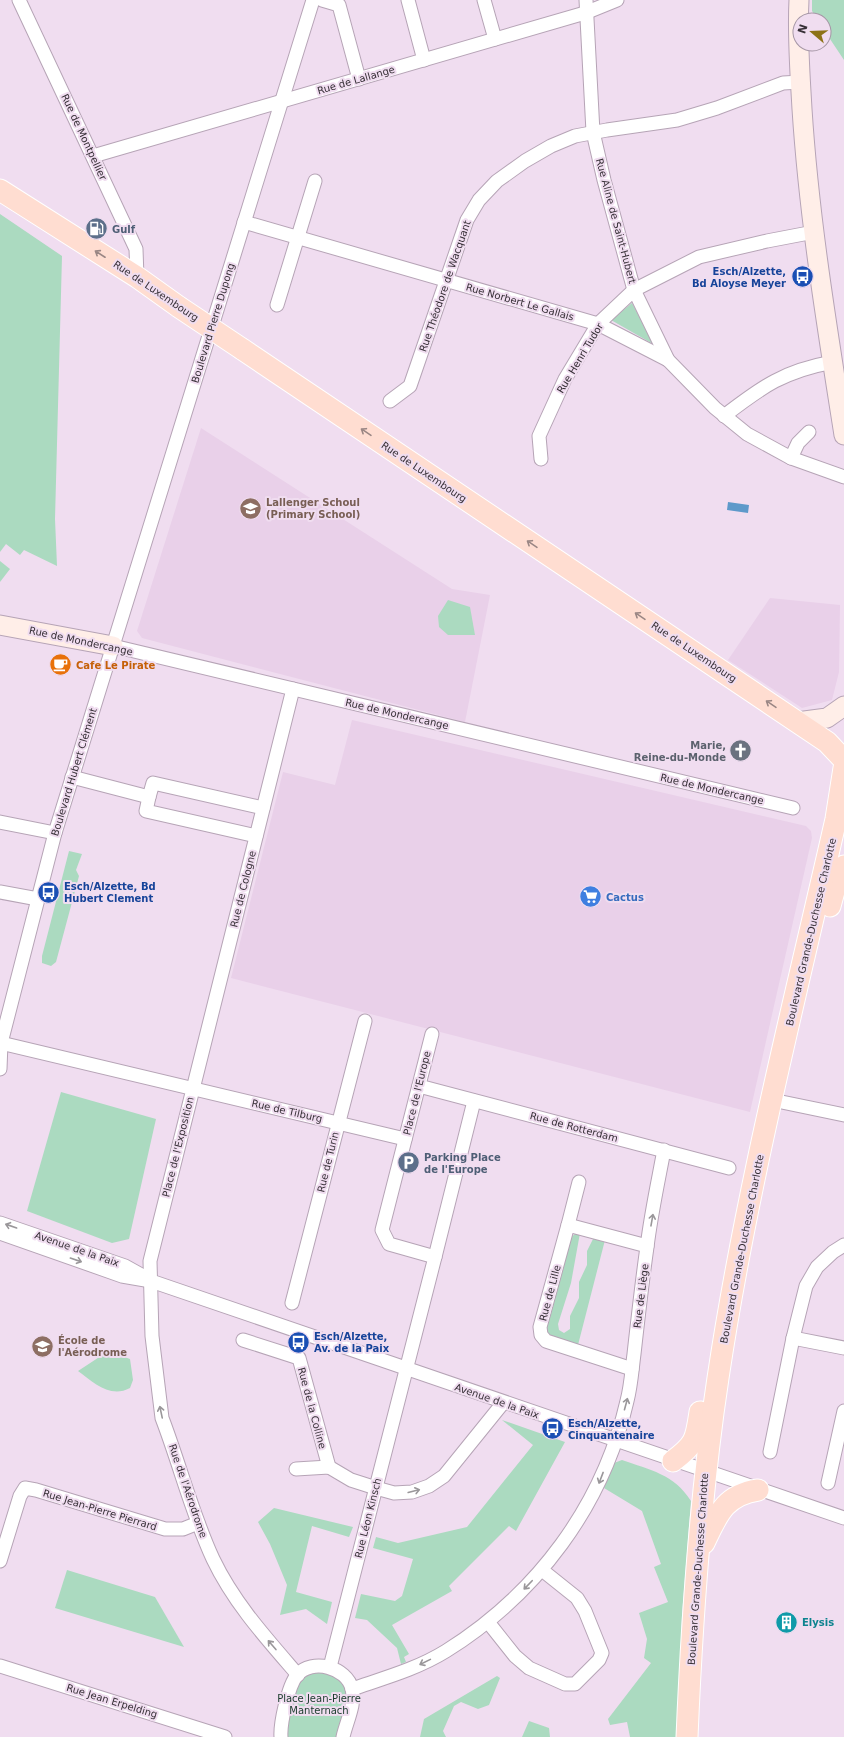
<svg xmlns="http://www.w3.org/2000/svg" width="844" height="1737" font-family="'DejaVu Sans',sans-serif">
<style>
.built{fill:#e9d0e9}
.green{fill:#abdac0}
.water{fill:#5e99ca}
.lines{fill:none;stroke-linecap:round;stroke-linejoin:round}
.street-casing{stroke:#b6a4b6;stroke-width:15}
.secondary-casing{stroke:#b6a4b6;stroke-width:21}
.primary-casing{stroke:#fff;stroke-width:23}
.street{stroke:#fff;stroke-width:13}
.secondary{stroke:#ffeee8;stroke-width:19}
.primary{stroke:#ffddd1;stroke-width:21}
.primary-bridge-casing{stroke:#fff;stroke-width:23;stroke-linecap:butt}
.primary-bridge{stroke:#ffddd1;stroke-width:21}
.oneway{stroke:#9a8684}
.oneway2{stroke:#9a979a}
.labels{text-anchor:middle;dominant-baseline:central;stroke-width:4;stroke-linejoin:round;paint-order:stroke}
.street-label{font-size:10px;fill:#362f36;stroke:#f0ddf0}
.service-label{font-size:10px;font-weight:bold;fill:#4e5e75;stroke:#f0ddf0;text-anchor:start}
.transit-label{font-size:10px;font-weight:bold;fill:#164399;stroke:#f0ddf0;text-anchor:start}
.education-label{font-size:10px;font-weight:bold;fill:#785e54;stroke:#f0ddf0;text-anchor:start}
.food-label{font-size:10px;font-weight:bold;fill:#c56008;stroke:#f0ddf0;text-anchor:start}
.worship-label{font-size:10px;font-weight:bold;fill:#5b616d;stroke:#f0ddf0;text-anchor:end}
.shop-label{font-size:10px;font-weight:bold;fill:#366cbe;stroke:#f0ddf0;text-anchor:start}
.culture-label{font-size:10px;font-weight:bold;fill:#0d838f;stroke:#f0ddf0;text-anchor:start}
.park-label{font-size:10px;fill:#183a2a;stroke:#f0ddf0}
</style>
<rect width="100%" height="100%" fill="#f0ddf0"/>
<g class="built">
<path d="M201 428 452 589 490 595 465 722 142 638 137 631Z"/>
<path d="M770 598 840 605 839 672 832 700 802 708 728 660Z"/>
<path d="M352 720 806 826 811 831 812 838 750 1112 231 978 283 772 335 785Z"/>
</g>
<g class="green">
<path d="M812 0H844V60L824 30V20H818L812 11Z"/>
<path d="M0 214 62 256 55 519 57 566 24 550 20 555 6 544 0 552Z"/>
<path d="M632 303 653 344 611 320Z"/>
<path d="M0 561 10 569 0 582Z"/>
<path d="M448 600 470 607 475 635H448L439 627 438 616Z"/>
<path d="M69 851 82 854 76 870 79 876 56 962 51 966 42 963V956Z"/>
<path d="M61 1092 156 1119 129 1239 112 1243 27 1211Z"/>
<path d="M580 1233 571 1283 558 1324 559 1330 564 1333 570 1329V1316L579 1298V1282L587 1265V1251L594 1237 605 1240 578 1345 553 1337 549 1335 546 1327 569 1239 575 1234Z"/>
<path d="M118 1350 119 1355 130 1359 133 1380 130 1388C110 1399 93 1382 78 1371L107 1352Z"/>
<path d="M502 1420 565 1442 516 1531 509 1526 449 1586 452 1591 392 1625 409 1654 404 1657 406 1662 401 1664 397 1648 367 1620 355 1618 361 1594 395 1601 402 1596 413 1559 373 1548 376 1537 398 1543 467 1527 533 1445Z"/>
<path d="M622 1460C650 1470 674 1474 691 1501L682 1615 677 1737H630L627 1722 610 1725 608 1719 651 1663 644 1658 647 1639 639 1613 668 1602 654 1567 661 1564 642 1511 604 1488 614 1463Z"/>
<path d="M274 1508 353 1527 349 1537 312 1526 296 1592 332 1602 327 1624 306 1609 280 1615 287 1585 270 1544 258 1522Z"/>
<path d="M67 1570 155 1597 184 1647 55 1608Z"/>
<path d="M319 1666 352 1689 343 1737H281L292 1684Z"/>
<path d="M497 1676 500 1678 489 1705 478 1709 461 1702 454 1706 443 1731 446 1737H420L424 1719Z"/>
<path d="M529 1721 549 1728 550 1737H522Z"/>
</g>
<path class="water" d="M728 502 749 505 748 513 727 510Z"/>
<g class="lines">
<defs>
<g id="street">
<path d="M19 0 136 249 137 277"/>
<path d="M322 0 339 5 359 79"/>
<path d="M408 0 424 60"/>
<path d="M484 0 495 39"/>
<path d="M586 0 593 132 604 180 634 290 668 360 715 408 747 434 791 458 844 477"/>
<path d="M93 156 585 13 617 0"/>
<path d="M244 222 598 324 668 360"/>
<path d="M277 305 315 181"/>
<path d="M390 401 410 386 467 220 479 200 497 181 525 161 551 146 575 136 607 130 677 120 717 108 783 83 801 82"/>
<path d="M724 416C763 386 784 371 833 362"/>
<path d="M791 458 798 443 809 432"/>
<path d="M541 459 539 436 565 379 598 324 634 290 699 257 767 241 814 232"/>
<path d="M113 646 793 808"/>
<path d="M293 689 150 1261 152 1336 162 1418C180 1465 192 1514 213 1559 234 1603 266 1638 298 1675"/>
<path d="M72 777 149 797 146 811 256 836"/>
<path d="M149 797 153 783 263 808"/>
<path d="M0 822 55 833"/>
<path d="M0 892 38 899"/>
<path d="M432 1034 382 1230 389 1244 435 1257 474 1101"/>
<path d="M1 1043 405 1139"/>
<path d="M0 1069 1 1043 55 833 313 0"/>
<path d="M419 1086 729 1168"/>
<path d="M772 1100 844 1115"/>
<path d="M0 1223 125 1266 143 1276"/>
<path d="M568 1225 579 1182"/>
<path d="M0 1233 122 1276 151 1281 844 1518"/>
<path d="M292 1303 365 1021"/>
<path d="M793 1338 844 1348"/>
<path d="M243 1340 299 1358 329 1467"/>
<path d="M632 1369 546 1341 541 1335 540 1327 568 1225 647 1246"/>
<path d="M770 1452 793 1338 806 1286 817 1267 833 1252 844 1245"/>
<path d="M296 1469 329 1467 351 1480 376 1488 394 1493 412 1492 429 1486 444 1476 503 1403"/>
<path d="M828 1483 844 1411"/>
<path d="M0 1561 20 1496 25 1488 36 1490 165 1529H183L198 1523"/>
<path d="M488 1622 515 1656 529 1668 565 1684H575L599 1660 602 1653 585 1611 577 1598 542 1570"/>
<path d="M0 1666 225 1737"/>
<path d="M330 1667 435 1257"/>
<path d="M352 1689C384 1678 417 1669 446 1651 537 1594 603 1506 627 1401 631 1386 632 1369 634 1354 638 1318 642 1282 647 1247 651 1214 658 1182 664 1150"/>
<path d="M281 1737C280 1724 288 1686 297 1675 312 1658 347 1667 352 1689 356 1703 346 1723 343 1737"/>
</g>
<g id="secondary">
<path d="M799 0C797 36 800 73 802 109 809 218 827 327 844 435"/>
<path d="M0 625 113 646"/>
<path d="M797 722 827 718 844 706"/>
</g>
<g id="primary">
<path d="M0 190 137 277 179 307"/>
<path d="M242 349 827 742 844 760"/>
<path d="M830 906 836 884 844 866"/>
<path d="M673 1461C696 1444 696 1439 700 1412"/>
<path d="M704 1543C717 1516 724 1495 758 1490"/>
<path d="M687 1737C692 1617 700 1497 718 1378 746 1190 794 1004 836 819L844 768"/>
</g>
</defs>
<use href="#street" class="street-casing"/>
<use href="#secondary" class="secondary-casing"/>
<use href="#primary" class="primary-casing"/>
<use href="#street" class="street"/>
<use href="#secondary" class="secondary"/>
<use href="#primary" class="primary"/>
<defs>
<path id="primary-bridge" d="M179 307 242 349"/>
</defs>
<use href="#primary-bridge" class="primary-bridge-casing"/>
<use href="#primary-bridge" class="primary-bridge"/>
</g>
<defs><path id="oneway-shaft" d="M-6 0H5M1.5-3L5.5 0L1.5 3" fill="none" stroke-width="1.6" stroke-linecap="round" stroke-linejoin="round"/></defs>
<g class="oneway">
<use href="#oneway-shaft" transform="translate(100 254) rotate(-147)"/>
<use href="#oneway-shaft" transform="translate(366 432) rotate(-146)"/>
<use href="#oneway-shaft" transform="translate(532 544) rotate(-146)"/>
<use href="#oneway-shaft" transform="translate(640 616) rotate(-146)"/>
<use href="#oneway-shaft" transform="translate(771 704) rotate(-146)"/>
</g>
<g class="oneway2">
<use href="#oneway-shaft" transform="translate(652 1220) rotate(-80)"/>
<use href="#oneway-shaft" transform="translate(11 1226) rotate(-161)"/>
<use href="#oneway-shaft" transform="translate(76 1260) rotate(19)"/>
<use href="#oneway-shaft" transform="translate(626 1404) rotate(-75)"/>
<use href="#oneway-shaft" transform="translate(161 1412) rotate(-102)"/>
<use href="#oneway-shaft" transform="translate(601 1478) rotate(111)"/>
<use href="#oneway-shaft" transform="translate(414 1491) rotate(-14)"/>
<use href="#oneway-shaft" transform="translate(528 1585) rotate(134)"/>
<use href="#oneway-shaft" transform="translate(272 1645) rotate(-131)"/>
<use href="#oneway-shaft" transform="translate(425 1662) rotate(154)"/>
</g>
<defs>
<symbol id="fuel-disc" viewBox="-11 -11 22 22"><circle r="9.5" fill="#5c6f8a" stroke="#f0ddf0"/><path d="M-5.5-6h7V0h2V4h1.3V-2.5L3-4.5l.8-.8L6-3V5H2.5V1h-1V6h-7ZM-4.2-4.7v3.2H.2V-4.7Z" fill="#fff"/></symbol>
<symbol id="bus-disc" viewBox="-11 -11 22 22"><circle r="9.5" fill="#1a4fb4" stroke="#f0ddf0"/><path d="M-5-6H5V4H4V6H2V4H-2V6H-4V4H-5ZM-3.5-4V0h7V-4ZM-3.5 1.2v1.5H-2V1.2ZM2 1.2v1.5H3.5V1.2Z" fill="#fff"/></symbol>
<symbol id="school-disc" viewBox="-11 -11 22 22"><circle r="9.5" fill="#8d6e63" stroke="#f0ddf0"/><path d="M0-5L7-2L0 1L-7-2ZM-4 1L0 2.5L4 1V4Q0 6-4 4Z" fill="#fff"/></symbol>
<symbol id="cafe-disc" viewBox="-11 -11 22 22"><circle r="9.5" fill="#e8710a" stroke="#f0ddf0"/><path d="M-5.5-4.5H6V0H3Q3 3.5 0 3.5H-2.5Q-5.5 3.5-5.5 0ZM3-3.2v2h1.7v-2ZM-6 4.5H4V6H-6Z" fill="#fff"/></symbol>
<symbol id="church-disc" viewBox="-11 -11 22 22"><circle r="9.5" fill="#6b7280" stroke="#f0ddf0"/><path d="M-1.2-6h2.4v3.5h3.3v2.4h-3.3V6h-2.4V-.1h-3.3v-2.4h3.3Z" fill="#fff"/></symbol>
<symbol id="supermarket-disc" viewBox="-11 -11 22 22"><circle r="9.5" fill="#3f7fe0" stroke="#f0ddf0"/><path d="M-6-5.5h2.5l.6 2H6L4.5 2H-2.5L-4.4-4H-6ZM-1.5 3.2a1.3 1.3 0 1 0 .1 0ZM3 3.2a1.3 1.3 0 1 0 .1 0Z" fill="#fff"/></symbol>
<symbol id="parking-disc" viewBox="-11 -11 22 22"><circle r="9.5" fill="#5c6f8a" stroke="#f0ddf0"/><path d="M-3.5-5.5H1a3.5 3.5 0 0 1 0 7H-1V5.5H-3.5ZM-1-3.4V-.6H.8a1.4 1.4 0 0 0 0-2.8Z" fill="#fff"/></symbol>
<symbol id="building-disc" viewBox="-11 -11 22 22"><circle r="9.5" fill="#0f9aa8" stroke="#f0ddf0"/><path d="M-4-6H4V6H1V3H-1V6H-4ZM-2.5-4.3h1.7v1.8h-1.7ZM.8-4.3h1.7v1.8H.8ZM-2.5-1h1.7V.8h-1.7ZM.8-1h1.7V.8H.8Z" fill="#fff"/></symbol>
</defs>
<g fill-rule="evenodd">
<use href="#fuel-disc" x="84" y="216" width="25" height="25"/>
<use href="#bus-disc" x="790" y="264" width="25" height="25"/>
<use href="#school-disc" x="238" y="496" width="25" height="25"/>
<use href="#cafe-disc" x="48" y="652" width="25" height="25"/>
<use href="#church-disc" x="728" y="738" width="25" height="25"/>
<use href="#bus-disc" x="36" y="880" width="25" height="25"/>
<use href="#supermarket-disc" x="578" y="884" width="25" height="25"/>
<use href="#parking-disc" x="396" y="1150" width="25" height="25"/>
<use href="#bus-disc" x="286" y="1330" width="25" height="25"/>
<use href="#school-disc" x="30" y="1334" width="25" height="25"/>
<use href="#bus-disc" x="540" y="1416" width="25" height="25"/>
<use href="#building-disc" x="774" y="1610" width="25" height="25"/>
</g>
<g class="labels">
<g class="street-label">
<text transform="translate(356 80) rotate(-16)">Rue de Lallange</text>
<text transform="translate(84 137) rotate(65)">Rue de Montpellier</text>
<text transform="translate(616 221) rotate(75)">Rue Aline de Saint-Hubert</text>
<text transform="translate(445 286) rotate(-71)">Rue Théodore de Wacquant</text>
<text transform="translate(156 291) rotate(34)">Rue de Luxembourg</text>
<text transform="translate(520 302) rotate(16)">Rue Norbert Le Gallais</text>
<text transform="translate(213 323) rotate(-73)">Boulevard Pierre Dupong</text>
<text transform="translate(580 358) rotate(-59)">Rue Henri Tudor</text>
<text transform="translate(424 472) rotate(34)">Rue de Luxembourg</text>
<text transform="translate(81 641) rotate(12)">Rue de Mondercange</text>
<text transform="translate(694 652) rotate(34)">Rue de Luxembourg</text>
<text transform="translate(397 714) rotate(13)">Rue de Mondercange</text>
<text transform="translate(74 772) rotate(-73)">Boulevard Hubert Clément</text>
<text transform="translate(712 789) rotate(13)">Rue de Mondercange</text>
<text transform="translate(243 889) rotate(-76)">Rue de Cologne</text>
<text transform="translate(811 932) rotate(-77)">Boulevard Grande-Duchesse Charlotte</text>
<text transform="translate(417 1093) rotate(-76)">Place de l'Europe</text>
<text transform="translate(287 1111) rotate(13)">Rue de Tilburg</text>
<text transform="translate(574 1127) rotate(15)">Rue de Rotterdam</text>
<text transform="translate(178 1147) rotate(-76)">Place de l'Exposition</text>
<text transform="translate(328 1162) rotate(-76)">Rue de Turin</text>
<text transform="translate(77 1249) rotate(19)">Avenue de la Paix</text>
<text transform="translate(742 1249) rotate(-79)">Boulevard Grande-Duchesse Charlotte</text>
<text transform="translate(550 1293) rotate(-75)">Rue de Lille</text>
<text transform="translate(641 1296) rotate(-83)">Rue de Liège</text>
<text transform="translate(497 1401) rotate(19)">Avenue de la Paix</text>
<text transform="translate(312 1408) rotate(75)">Rue de la Colline</text>
<text transform="translate(188 1491) rotate(71)">Rue de l'Aérodrome</text>
<text transform="translate(100 1510) rotate(17)">Rue Jean-Pierre Pierrard</text>
<text transform="translate(368 1518) rotate(-76)">Rue Léon Kinsch</text>
<text transform="translate(698 1569) rotate(-86)">Boulevard Grande-Duchesse Charlotte</text>
<text transform="translate(112 1701) rotate(17)">Rue Jean Erpelding</text>
</g>
<g class="service-label">
<text x="112" y="229">Gulf</text>
<text x="424" y="1157">Parking Place<tspan x="424" dy="12">de l'Europe</tspan></text>
</g>
<g class="transit-label">
<text x="786" y="271" text-anchor="end">Esch/Alzette,<tspan x="786" dy="12">Bd Aloyse Meyer</tspan></text>
<text x="64" y="886">Esch/Alzette, Bd<tspan x="64" dy="12">Hubert Clement</tspan></text>
<text x="314" y="1336">Esch/Alzette,<tspan x="314" dy="12">Av. de la Paix</tspan></text>
<text x="568" y="1423">Esch/Alzette,<tspan x="568" dy="12">Cinquantenaire</tspan></text>
</g>
<g class="education-label">
<text x="266" y="502">Lallenger Schoul<tspan x="266" dy="12">(Primary School)</tspan></text>
<text x="58" y="1340">École de<tspan x="58" dy="12">l'Aérodrome</tspan></text>
</g>
<g class="food-label">
<text x="76" y="665">Cafe Le Pirate</text>
</g>
<g class="worship-label">
<text x="726" y="745">Marie,<tspan x="726" dy="12">Reine-du-Monde</tspan></text>
</g>
<g class="shop-label">
<text x="606" y="897">Cactus</text>
</g>
<g class="culture-label">
<text x="802" y="1622">Elysis</text>
</g>
<g class="park-label">
<text x="319" y="1698">Place Jean-Pierre<tspan x="319" dy="12">Manternach</tspan></text>
</g>
</g>
<g transform="translate(812 32) rotate(289)"><circle r="19" fill="#f0ddf0" stroke="#a697a6"/>
<path d="M0-3L7 15L0 10L-7 15Z" fill="#8d7317"/>
<text y="-6" font-size="11" font-weight="bold" text-anchor="middle" fill="#362f36">N</text>
</g>
</svg>
